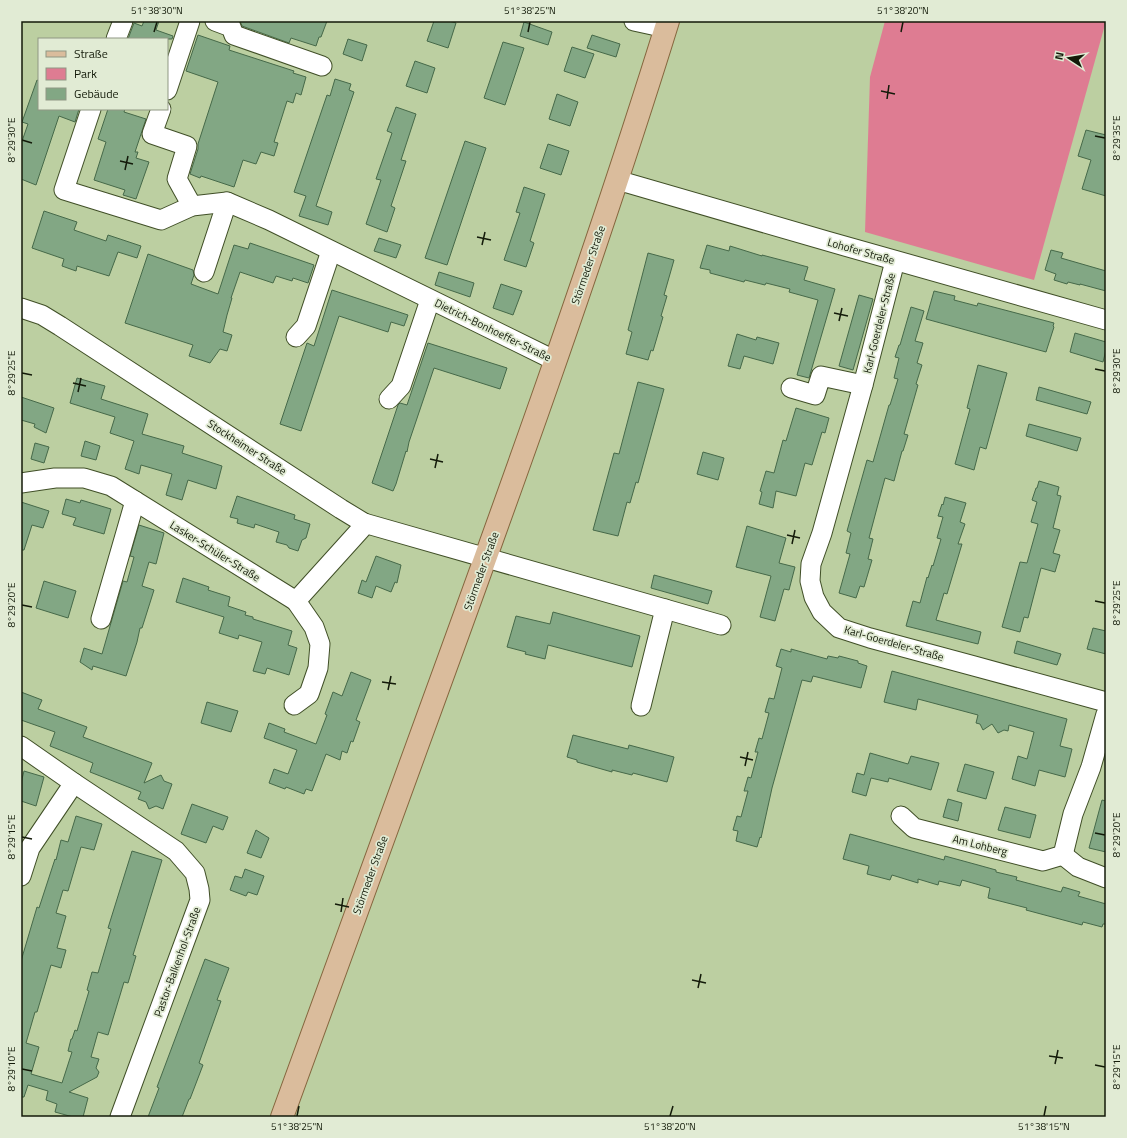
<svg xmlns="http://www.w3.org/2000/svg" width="1127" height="1138" font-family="'Titillium Web',sans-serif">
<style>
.green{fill:#de7c92}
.building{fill:#82a784;stroke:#466949}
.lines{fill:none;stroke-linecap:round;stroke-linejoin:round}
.minor-casing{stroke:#404f27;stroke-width:21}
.major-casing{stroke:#85663e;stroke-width:24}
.minor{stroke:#fff;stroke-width:19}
.major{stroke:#dabc9c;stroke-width:22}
.ticks{fill:none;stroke:#131a09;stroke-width:1.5}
.labels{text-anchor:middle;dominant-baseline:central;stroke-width:3.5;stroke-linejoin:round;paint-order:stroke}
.street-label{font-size:11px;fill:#131a09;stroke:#e1ebd4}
.neatline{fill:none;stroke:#131a09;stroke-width:1.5}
.ticks-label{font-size:10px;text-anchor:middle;fill:#131a09}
</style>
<rect width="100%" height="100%" fill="#bccfa1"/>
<path class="green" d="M885 21H1106L1034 280 865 232 870 77Z"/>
<g class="building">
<path d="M144 21H159L156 30 173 36 172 39H128L134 23 142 26Z"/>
<path d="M240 21H327L321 37H319L316 46 291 38 289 43 242 26Z"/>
<path d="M434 21H449L456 23 448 48 427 41Z"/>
<path d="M524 22 552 32 548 45 520 36Z"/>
<path d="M198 35 230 46 229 50 294 71 293 73 306 77 301 95 296 93 293 103 287 101 274 142 278 143 274 156 261 152 256 164 243 160 234 187 201 176 200 178 190 174 198 149V144L218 82 186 71Z"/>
<path d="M592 35 620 44 616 57 587 48Z"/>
<path d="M348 39 367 45 362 61 343 54Z"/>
<path d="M503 42 524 48 505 105 484 98Z"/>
<path d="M572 47 594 54 585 78 564 71Z"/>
<path d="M415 61 435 68 427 93 406 86Z"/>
<path d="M335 79 351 84 349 90 354 92 316 206 332 212 328 225 299 216 306 196 294 192 327 95 330 96Z"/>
<path d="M37 80 39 81V109H79L75 122 59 116 36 185 21 179V144L28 124 22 122Z"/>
<path d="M557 94 578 102 570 126 549 119Z"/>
<path d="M396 107 416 114 401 160 406 161 391 206 395 208 387 232 366 224 381 180 376 179 392 133 387 131Z"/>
<path d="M108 109H125L124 112 146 119 135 152H138L136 158 149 162 136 199 123 195 125 190 94 180 106 142 98 139Z"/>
<path d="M1086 130 1106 135V196L1082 189 1091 160 1078 156Z"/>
<path d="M465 141 486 148 447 265 425 258Z"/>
<path d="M548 144 569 151 561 175 540 168Z"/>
<path d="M524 187 545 194 530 241 534 243 526 267 504 260 520 213 516 212Z"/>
<path d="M44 211 77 222 74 230 106 241 108 235 141 246 137 258 118 252 109 276 77 266 76 271 62 266 64 259 32 248Z"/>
<path d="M379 238 401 245 396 258 374 251Z"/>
<path d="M250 243 314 265 308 283 293 278 292 281 276 276 273 283 240 272 231 298H232L227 315 223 332 232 335 227 351 220 349 210 363 189 356 193 345 125 323 148 254 193 270 194 275 191 284 218 294 234 245 248 249Z"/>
<path d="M707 245 729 251 730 246 762 256V255L808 267 804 280 835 289 809 378 797 375 818 300 789 292 790 289 766 283 765 285 745 280 744 282 710 273V270L700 268Z"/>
<path d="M1051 250 1063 253 1061 258 1106 271V291L1080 284V285L1068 282 1067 284 1054 280 1056 274 1045 270Z"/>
<path d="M648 253 674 260 664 295 667 296 661 316 663 317 653 351 651 350 648 360 626 354 632 332 628 330Z"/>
<path d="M439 272 474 283 470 297 435 285Z"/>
<path d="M501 284 522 291 513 315 493 308Z"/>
<path d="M332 290 408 315 404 326 391 322 388 332 339 316 301 431 280 424 307 343 314 346Z"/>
<path d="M934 291 955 296 954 300 977 306 978 303 1054 323 1053 326 1054 327 1046 352 926 319Z"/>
<path d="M859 295 873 299 853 370 839 366Z"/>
<path d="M911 307 924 311 915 341 923 343 917 363 922 365 916 384 918 385 904 434 908 435 903 451H902L894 481 885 478 869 538 873 539 868 559 872 560 864 587 860 586 856 598 839 593 850 554 846 553 851 533 847 531 867 460 873 462 889 405H890L898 379 894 378 899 358 895 357 899 345H900Z"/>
<path d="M1075 333 1106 342V350L1103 362 1070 352Z"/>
<path d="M737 334 756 340 757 337 779 343 773 364 744 356 740 369 728 366Z"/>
<path d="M428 343 507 368 500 389 434 368 409 442 407 452 406 451 396 484 393 491 372 483 398 405 400 403 407 405Z"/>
<path d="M978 365 1007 373 986 449 980 447 974 470 955 464 970 409 967 408Z"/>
<path d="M77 378 105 386 101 399 148 414 142 434 184 446 182 453 222 466 216 489 188 480 182 500 166 495 172 474 141 465 139 474 125 469 134 441 110 433 115 417 70 403Z"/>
<path d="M638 382 664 389 638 483 636 482 630 503 627 502 618 536 593 530 614 453 619 454Z"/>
<path d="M1039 387 1091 402 1087 414 1036 400Z"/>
<path d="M21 397 54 408 46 433 34 427 35 424 21 420Z"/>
<path d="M796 408 829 418 825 433 822 432 812 465 805 463 796 496 776 491 773 508 759 504 762 492 760 491 766 471 774 473 783 440 786 441Z"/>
<path d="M1029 424 1081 438 1077 451 1026 436Z"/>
<path d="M85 441 100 446 96 460 81 456Z"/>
<path d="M35 443 49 447 44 463 31 459Z"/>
<path d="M703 452 724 458 718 480 697 474Z"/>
<path d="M1039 481 1059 487 1057 495 1061 496 1053 528 1060 530 1053 553 1060 555 1055 572 1041 568 1028 618 1024 617 1020 632 1002 627 1020 562 1027 563 1038 524 1031 522 1037 502 1032 500 1036 488H1037Z"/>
<path d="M237 496 295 515 294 519 310 524 306 538 302 540 298 551 289 548 287 545 276 542 279 532 255 524 254 528 237 523 238 519 230 517Z"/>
<path d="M945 497 966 503 960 522 965 524 958 544H962L947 594 944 593 936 620 981 632 978 644 906 626 913 601 920 603 927 577 928 578 932 565 933 566 941 539 937 538 943 517 938 516 942 504 943 505Z"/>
<path d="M66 499 80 503 81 500 111 509 104 534 73 525 76 518 62 514Z"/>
<path d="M21 502 49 511 43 528 32 525 24 550H21Z"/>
<path d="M139 525 164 533 156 564 149 562 142 586 154 590 142 628H140L137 642 126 676 93 666 92 670 80 662 84 648 102 654 123 581 127 582 134 557 130 556Z"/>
<path d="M747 526 786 538 779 563 795 567 789 590 784 589 775 621 760 617 771 576 736 567Z"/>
<path d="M376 556 401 565 397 583 395 582 391 592 376 586 372 598 358 593 362 580 366 582Z"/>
<path d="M654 575 712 591 708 604 651 588Z"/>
<path d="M183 578 209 587 208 590 230 597 228 606 246 612 245 615 253 617V619L292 631 288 645 297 648 289 675 267 668 265 674 253 671 262 642 239 635 238 639 219 633 224 617 176 602Z"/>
<path d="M44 581 76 591 68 618 36 608Z"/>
<path d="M553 612 640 636 632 667 548 645 545 659 525 654 526 652 507 647 516 616 550 624Z"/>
<path d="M1093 628 1106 631V654L1087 649Z"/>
<path d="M1017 641 1061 654 1057 665 1014 653Z"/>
<path d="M781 649 791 652V649L827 659 828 656 838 658 839 656 858 661V663L867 666 861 688 813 676 811 682 802 680 772 788 761 838 760 837 757 847 736 841 738 831 733 830 737 816 741 817 748 791H744L748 777 751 778 758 752H755L759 738 762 739 769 713 765 712 769 698 774 699 782 668 776 666Z"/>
<path d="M892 671 1067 719 1060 746 1072 749 1065 777 1039 770 1035 786 1012 779 1018 756 1027 759 1034 732 1009 725 1008 731 1004 730 998 733 992 724 983 730 980 724 976 723 978 715 918 699 916 710 884 702Z"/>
<path d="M351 672 371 680 356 720 360 722 353 742 351 741 347 753 342 751 340 760 326 754 312 791 306 789 304 794 286 787 285 789 269 783 274 769 288 774 297 750 264 738 269 723 285 729 284 732 316 744 327 715 325 714 333 692 342 696Z"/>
<path d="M21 692 42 700 38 709 87 727 83 737 152 763 144 783 161 775 164 781 172 784 163 809 156 806 149 809 146 802 138 799 141 792 90 772 93 763 50 746 55 732 21 720Z"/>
<path d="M207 702 238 711 231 732 201 723Z"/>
<path d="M573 735 628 749 629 745 674 757 667 782 633 773 632 775 612 770V772L577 762V760L567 757Z"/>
<path d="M870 753 908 764 911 756 939 763 931 790 889 778 888 782 871 778 866 796 852 792 857 773 864 775Z"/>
<path d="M965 764 994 772 986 799 957 791Z"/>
<path d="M24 771 44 777 36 806 21 801V783Z"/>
<path d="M948 799 962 803 958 821 943 817Z"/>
<path d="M1102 800 1106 801V852L1089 848Z"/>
<path d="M192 804 228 817 223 830 213 826 206 843 181 834Z"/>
<path d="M1005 807 1036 815 1030 838 998 830Z"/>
<path d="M76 816 102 824 94 850 81 847 68 891 63 890 56 913 66 916 57 948 66 950 61 968 51 965 37 1012H35L26 1043 39 1047 31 1074 62 1083 72 1052 68 1051 71 1039H72L75 1030 77 1031 89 991 87 990 92 972 98 973 111 929 108 928 132 851 162 860 133 955 136 956 128 983 124 982 108 1035 98 1032 91 1057 99 1059 96 1068 99 1072 97 1077 69 1092 88 1098 83 1117H73L55 1112 57 1104 46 1100 48 1091 28 1085 24 1097H21V961L37 907 39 908 55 859 56 860 61 840 68 842Z"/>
<path d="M256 830 269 838 261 858 247 853Z"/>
<path d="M850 834 944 860 945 856 978 865 996 870V872L1017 877 1016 880 1061 892 1063 887 1080 892 1078 896 1106 904V924H1103L1102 927 1083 922 1082 925 1026 910 1027 908 988 898 990 888 962 880 960 886 939 881 938 885 918 879V883L892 875 890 880 867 874 869 866 843 859Z"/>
<path d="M245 869 264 876 257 895 248 892 246 896 230 890 235 876 242 878Z"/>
<path d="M205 959 229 968 217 1000 221 1001 199 1063 203 1065 190 1099H189L182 1117H148L159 1088 157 1087Z"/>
</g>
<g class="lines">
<defs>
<g id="minor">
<path d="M215 21 231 27 234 35 322 66"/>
<path d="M634 21 666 28"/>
<path d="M116 39 123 21"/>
<path d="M167 90 190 21"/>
<path d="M91 109 64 190 161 220 192 206 227 202 269 220 556 361"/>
<path d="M161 109 152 134 187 146 177 179 192 206"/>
<path d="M617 180 827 241 1106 320"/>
<path d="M895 261 863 385 822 533 811 564 810 581 814 597 822 612 839 628 870 638 974 666 1106 702"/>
<path d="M204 272 227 202"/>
<path d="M21 308 42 315 60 326 341 509 364 523 721 625"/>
<path d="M296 337 306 326 331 251"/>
<path d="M791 388 815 395 821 376 863 385"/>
<path d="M389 399 401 386 430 300"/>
<path d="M21 483 55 478H84L111 486 296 601 361 529 364 523"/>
<path d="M101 619 135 501"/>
<path d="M294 705 309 694 318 668 320 644 314 627 296 601"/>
<path d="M641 706 665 609"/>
<path d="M21 746 74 783 176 851 195 873 199 889 200 900 120 1117"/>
<path d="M901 816 914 828 1043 861 1063 855 1073 814 1091 767 1106 714"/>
<path d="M1063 855 1078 867 1106 878"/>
<path d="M21 876 30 848 74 783"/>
</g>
<path id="major" d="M282 1117C327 994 371 872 416 749 504 508 592 266 668 21"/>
</defs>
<use href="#minor" class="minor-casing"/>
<use href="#major" class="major-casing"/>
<use href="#minor" class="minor"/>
<use href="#major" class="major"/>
</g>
<path class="ticks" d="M154 32 157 22M528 32 530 22M901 32 903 22M881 91 895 94M887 99 889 85M1095 136 1105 138M22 140 32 143M120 161 133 164M125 170 128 156M477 237 491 240M482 245 485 232M834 313 848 316M839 321 842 308M1095 369 1105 371M22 373 32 375M73 383 86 386M78 392 81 378M430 459 443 462M435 468 438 454M787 535 800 538M792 544 795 530M1095 601 1105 603M22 605 32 607M382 682 396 684M388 690 391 676M740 757 753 760M745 766 748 752M1095 833 1105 835M22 837 32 839M335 904 349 907M341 912 343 898M692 980 706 983M698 988 701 974M1049 1056 1063 1058M1055 1064 1058 1050M1095 1065 1105 1067M22 1069 32 1071M297 1116 299 1106M670 1116 673 1106M1044 1116 1046 1106"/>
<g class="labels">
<g class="street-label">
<text transform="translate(861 251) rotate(16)">Lohofer Straße</text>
<text transform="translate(588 265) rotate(-71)">Störmeder Straße</text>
<text transform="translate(879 323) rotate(-76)">Karl-Goerdeler-Straße</text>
<text transform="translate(493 330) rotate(26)">Dietrich-Bonhoeffer-Straße</text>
<text transform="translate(247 447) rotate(33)">Stockheimer Straße</text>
<text transform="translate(215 551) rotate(32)">Lasker-Schüler-Straße</text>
<text transform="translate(481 571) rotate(-70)">Störmeder Straße</text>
<text transform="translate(894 643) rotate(16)">Karl-Goerdeler-Straße</text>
<text transform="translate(980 845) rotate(14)">Am Lohberg</text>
<text transform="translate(370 875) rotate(-70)">Störmeder Straße</text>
<text transform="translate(177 962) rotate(-70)">Pastor-Balkenhol-Straße</text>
</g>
</g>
<rect width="1127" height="1138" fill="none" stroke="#e1ebd4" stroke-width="44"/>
<rect x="38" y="38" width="130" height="72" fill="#e1ebd4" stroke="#8f9783"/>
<rect x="46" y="51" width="20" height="6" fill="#dabc9c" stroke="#8f9783"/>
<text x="74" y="58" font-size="12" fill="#131a09">Straße</text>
<rect x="46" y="68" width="20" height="12" fill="#de7c92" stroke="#8f9783"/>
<text x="74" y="78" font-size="12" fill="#131a09">Park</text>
<rect x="46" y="88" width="20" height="12" fill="#82a784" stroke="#8f9783"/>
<text x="74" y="98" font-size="12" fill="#131a09">Gebäude</text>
<g transform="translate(1069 58) rotate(282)" stroke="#e1ebd4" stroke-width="3" paint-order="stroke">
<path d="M0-3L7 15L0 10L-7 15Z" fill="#131a09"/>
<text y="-6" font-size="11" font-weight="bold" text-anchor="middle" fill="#131a09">N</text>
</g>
<rect x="22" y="22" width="1083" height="1094" class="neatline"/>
<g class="ticks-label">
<text x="157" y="14">51°38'30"N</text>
<text x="530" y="14">51°38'25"N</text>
<text x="903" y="14">51°38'20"N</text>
<text transform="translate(1116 138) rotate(-90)" y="4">8°29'35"E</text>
<text transform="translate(11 140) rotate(-90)" y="4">8°29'30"E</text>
<text transform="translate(1116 371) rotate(-90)" y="4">8°29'30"E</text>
<text transform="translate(11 373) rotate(-90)" y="4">8°29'25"E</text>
<text transform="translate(1116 603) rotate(-90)" y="4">8°29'25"E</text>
<text transform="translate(11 605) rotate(-90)" y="4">8°29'20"E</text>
<text transform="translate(1116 835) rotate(-90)" y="4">8°29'20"E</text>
<text transform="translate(11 837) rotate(-90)" y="4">8°29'15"E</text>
<text transform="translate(1116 1067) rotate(-90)" y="4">8°29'15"E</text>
<text transform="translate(11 1069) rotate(-90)" y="4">8°29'10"E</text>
<text x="297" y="1130">51°38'25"N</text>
<text x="670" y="1130">51°38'20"N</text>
<text x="1044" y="1130">51°38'15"N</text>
</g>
</svg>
